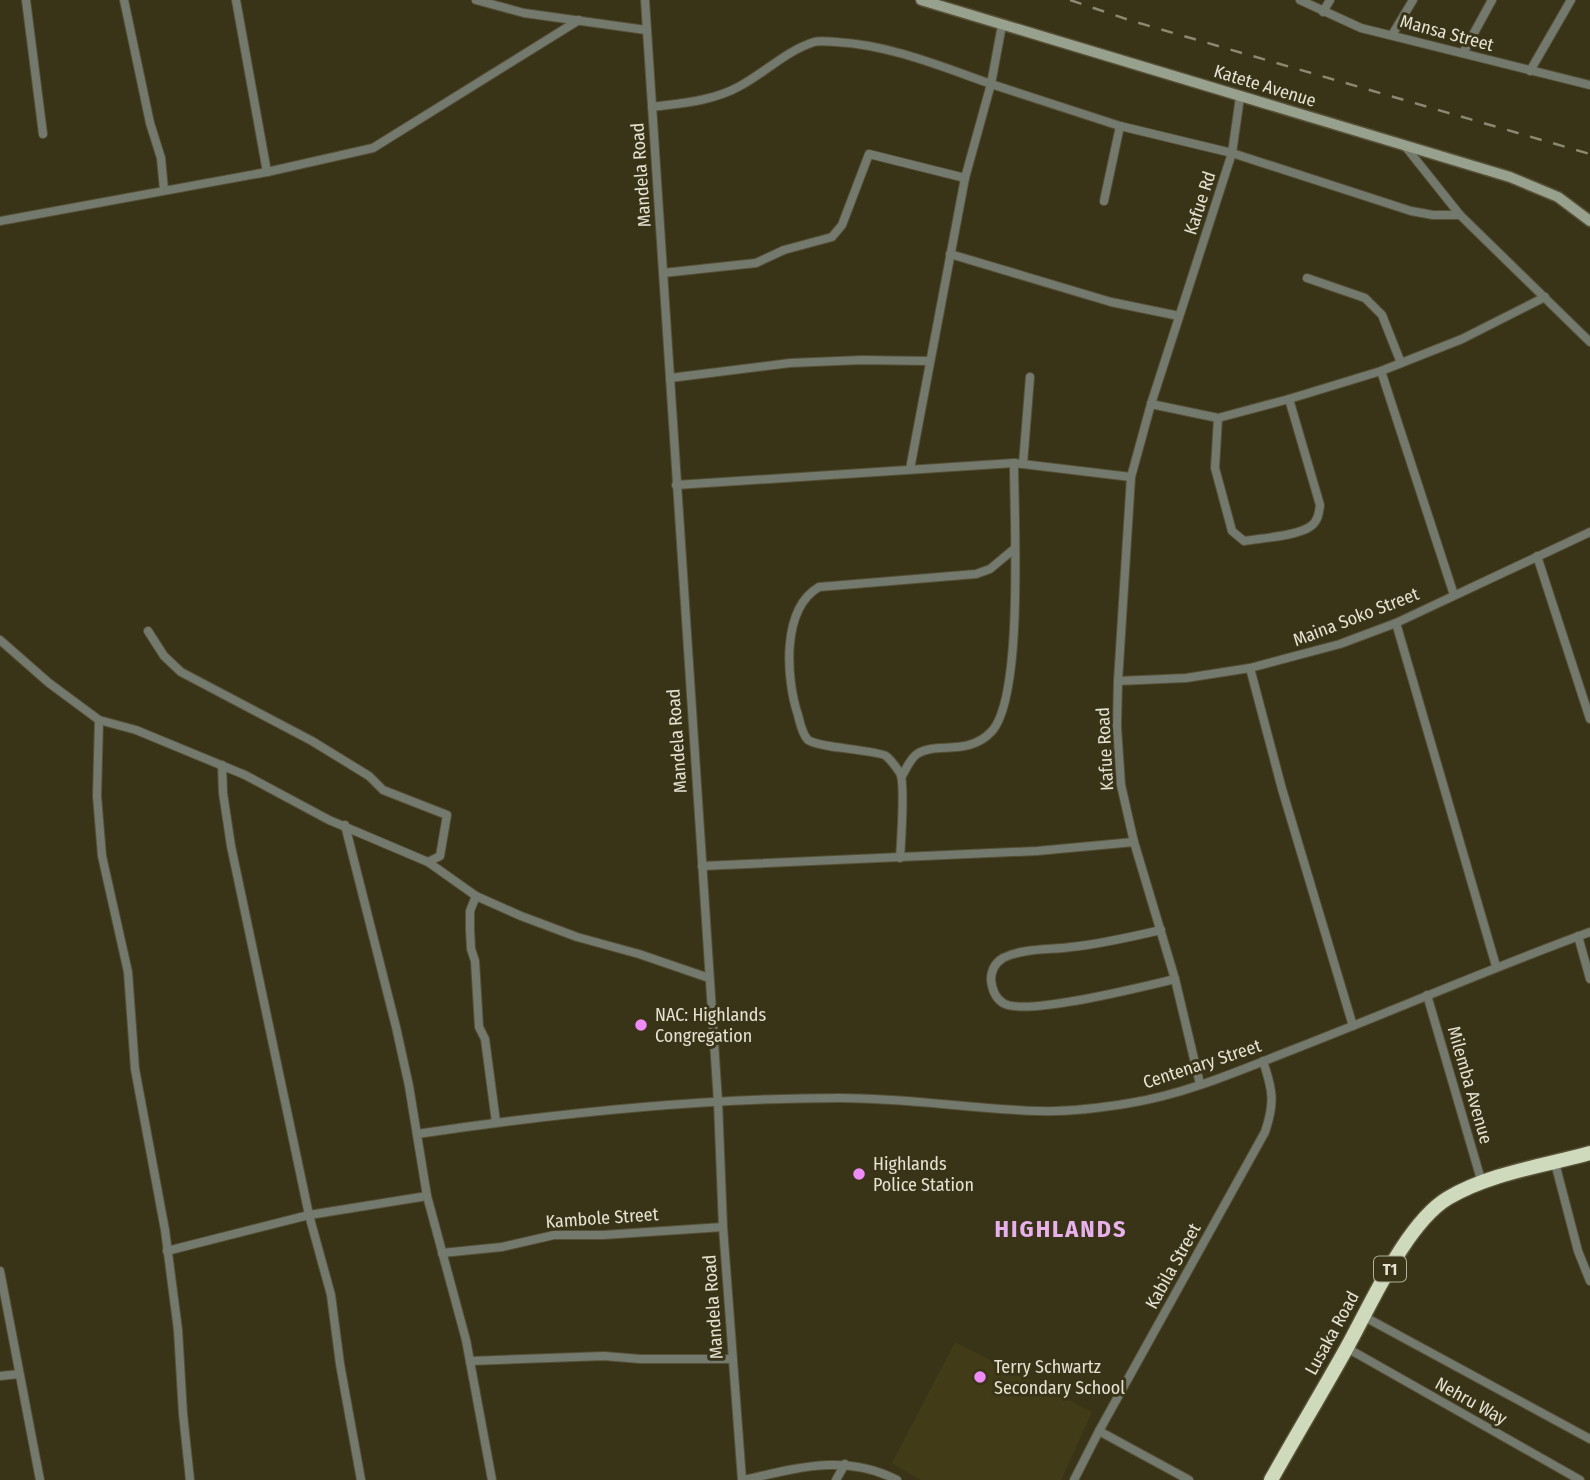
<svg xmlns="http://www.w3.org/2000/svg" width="1590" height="1480" font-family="'Fira Sans Condensed',sans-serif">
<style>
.built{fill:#423b17}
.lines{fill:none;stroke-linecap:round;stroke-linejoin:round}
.street-casing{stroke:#555036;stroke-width:10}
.secondary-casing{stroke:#555036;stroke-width:13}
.highway-casing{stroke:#555036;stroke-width:17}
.street{stroke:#74796d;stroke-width:8}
.secondary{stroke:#98a18d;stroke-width:10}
.highway{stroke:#cedabb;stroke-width:14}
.rail{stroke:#8c8872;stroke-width:2.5;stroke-dasharray:12 12;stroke-linecap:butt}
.poi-dot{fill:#ef8bf6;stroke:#393418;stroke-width:2.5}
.labels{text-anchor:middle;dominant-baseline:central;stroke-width:6;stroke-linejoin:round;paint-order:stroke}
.shield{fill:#393418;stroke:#b1ae9a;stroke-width:2}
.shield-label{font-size:16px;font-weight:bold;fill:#e5e2d2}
.street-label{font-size:18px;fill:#e5e2d2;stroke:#393418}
.poi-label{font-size:18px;fill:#e5e2d2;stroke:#393418;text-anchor:start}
.district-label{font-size:24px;font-weight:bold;letter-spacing:2px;fill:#e9b1ec;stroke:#393418}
</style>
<rect width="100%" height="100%" fill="#393418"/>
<path class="built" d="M955 1342 1092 1412 1061 1480H920L892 1463Z"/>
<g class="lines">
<defs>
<g id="street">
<path d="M26 0 43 134"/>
<path d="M124 0 150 123 161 158 164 190"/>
<path d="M236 0 267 172"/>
<path d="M476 0 524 13 646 30"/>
<path d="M645 0 718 1102 723 1227 742 1480"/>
<path d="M1300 0 1361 28 1590 85"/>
<path d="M1323 12 1330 0"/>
<path d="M1392 35 1413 0"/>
<path d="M1463 53 1492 0"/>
<path d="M1530 71 1571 0"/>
<path d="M652 107C683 103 713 101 740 86 766 72 786 51 814 42 820 40 829 42 836 42 890 45 940 66 991 84L1002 25"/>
<path d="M1405 146 1460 215 1590 342"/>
<path d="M1104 201 1120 126"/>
<path d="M0 221 267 172 373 148 579 20"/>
<path d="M950 254 1111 302 1179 316"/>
<path d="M663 273 756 263 784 250 832 237 842 225 869 154 965 178"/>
<path d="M1307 278 1365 298 1382 315 1401 363"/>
<path d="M1381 371 1454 595"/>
<path d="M670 378 790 363 862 360 929 361"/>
<path d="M1151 404 1218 418 1289 399 1381 371 1462 339 1545 297"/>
<path d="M1218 418 1215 468 1232 531 1244 541C1262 538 1298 536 1311 526 1318 521 1319 513 1320 505L1289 399"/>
<path d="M1023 464 1030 377"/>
<path d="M910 469 965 178 991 84 1120 126 1232 153 1411 211 1433 215H1460"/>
<path d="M676 485 1014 463 1131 477"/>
<path d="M1537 556 1590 719"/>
<path d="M1396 623 1496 966"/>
<path d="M148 631 164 656 181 672 312 741 369 776 383 790 447 815 440 856 428 862"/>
<path d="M0 640 49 683 99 720 136 730 245 775 329 820 428 862 476 896 521 916 577 937 639 954 709 978"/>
<path d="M1250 668 1282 789 1353 1026"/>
<path d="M1118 681 1186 678 1250 668 1340 644 1396 623 1590 532"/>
<path d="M99 720 97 796 102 856 128 972 135 1069 165 1230 178 1330 183 1414 190 1480"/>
<path d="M222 765 223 793 231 846 309 1215 331 1295 340 1364 361 1480"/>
<path d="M902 776C906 769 910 759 917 754 937 741 968 757 992 731 1024 695 1014 516 1014 463"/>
<path d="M345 825 396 1027 409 1086 427 1196 466 1340 492 1480"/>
<path d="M900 858C901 843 905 782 900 773 896 767 891 760 886 756 881 752 839 748 829 746 823 745 813 743 808 740 802 734 800 723 798 715 786 679 781 609 819 587L976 574 990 569 1014 549"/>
<path d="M702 866 1037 851 1134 842"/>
<path d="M476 896 470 911V929L471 949 475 961 479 1027 485 1039 496 1122"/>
<path d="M1161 930C1131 937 1101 944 1071 947 1050 950 1023 948 1003 958 995 963 991 971 991 980 992 989 995 998 1003 1003 1024 1017 1145 986 1175 979"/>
<path d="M1578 936 1590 979"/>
<path d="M1427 995 1482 1183"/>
<path d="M1200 1084 1175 979 1134 842 1121 785 1117 727 1118 681 1131 477 1151 404 1232 153 1240 97"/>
<path d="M417 1134C557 1113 698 1098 840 1098 907 1098 973 1109 1039 1111 1070 1112 1100 1108 1130 1103 1187 1094 1243 1069 1297 1048 1395 1010 1491 968 1590 932"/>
<path d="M1555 1163 1578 1251 1590 1281"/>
<path d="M167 1251 309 1215 427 1196"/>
<path d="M442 1253 502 1247 554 1235H603L723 1227"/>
<path d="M0 1271 40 1480"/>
<path d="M1363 1316 1590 1439"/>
<path d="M1347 1348 1580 1480"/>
<path d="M470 1361 604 1356 640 1359H732"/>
<path d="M0 1376 19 1374"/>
<path d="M1099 1431 1189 1480"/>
<path d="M744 1480C797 1468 846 1453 897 1480"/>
<path d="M836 1480 845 1464"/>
<path d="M1074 1480 1099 1431 1265 1132C1275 1102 1273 1091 1263 1061"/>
</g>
<path id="secondary" d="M921 0 1510 177 1558 197 1590 221"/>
<path id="highway" d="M1271 1480C1295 1437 1321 1394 1345 1351 1370 1307 1405 1224 1448 1198 1490 1173 1544 1166 1590 1153"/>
</defs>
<use href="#street" class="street-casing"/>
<use href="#secondary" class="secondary-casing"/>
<use href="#highway" class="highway-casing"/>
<use href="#street" class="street"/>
<use href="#secondary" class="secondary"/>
<use href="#highway" class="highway"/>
<path class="rail" d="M1070 0 1132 21 1590 154"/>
</g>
<g class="poi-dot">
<circle cx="641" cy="1025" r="7"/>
<circle cx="859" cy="1174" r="7"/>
<circle cx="980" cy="1377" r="7"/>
</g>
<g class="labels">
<rect class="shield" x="1374" y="1256.5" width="32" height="25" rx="5"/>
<g class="shield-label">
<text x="1390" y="1269">T1</text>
</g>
<g class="street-label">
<text transform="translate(1447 33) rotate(15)">Mansa Street</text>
<text transform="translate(1265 86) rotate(17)">Katete Avenue</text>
<text transform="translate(641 175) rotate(-94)">Mandela Road</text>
<text transform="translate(1200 203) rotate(-72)">Kafue Rd</text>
<text transform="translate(1356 617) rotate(-21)">Maina Soko Street</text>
<text transform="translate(677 741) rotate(-94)">Mandela Road</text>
<text transform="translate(1105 749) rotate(-93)">Kafue Road</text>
<text transform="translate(1202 1064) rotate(-18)">Centenary Street</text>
<text transform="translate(1470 1085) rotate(74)">Milemba Avenue</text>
<text transform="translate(602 1218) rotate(-4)">Kambole Street</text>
<text transform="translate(1173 1266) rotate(-61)">Kabila Street</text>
<text transform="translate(713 1307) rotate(-94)">Mandela Road</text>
<text transform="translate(1332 1333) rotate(-61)">Lusaka Road</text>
<text transform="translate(1471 1401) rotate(29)">Nehru Way</text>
</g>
<g class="poi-label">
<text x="655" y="1015">NAC: Highlands<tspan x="655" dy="21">Congregation</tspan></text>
<text x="873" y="1164">Highlands<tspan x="873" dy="21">Police Station</tspan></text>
<text x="994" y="1367">Terry Schwartz<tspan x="994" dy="21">Secondary School</tspan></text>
</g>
<g class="district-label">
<text x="1061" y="1229">HIGHLANDS</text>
</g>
</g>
</svg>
